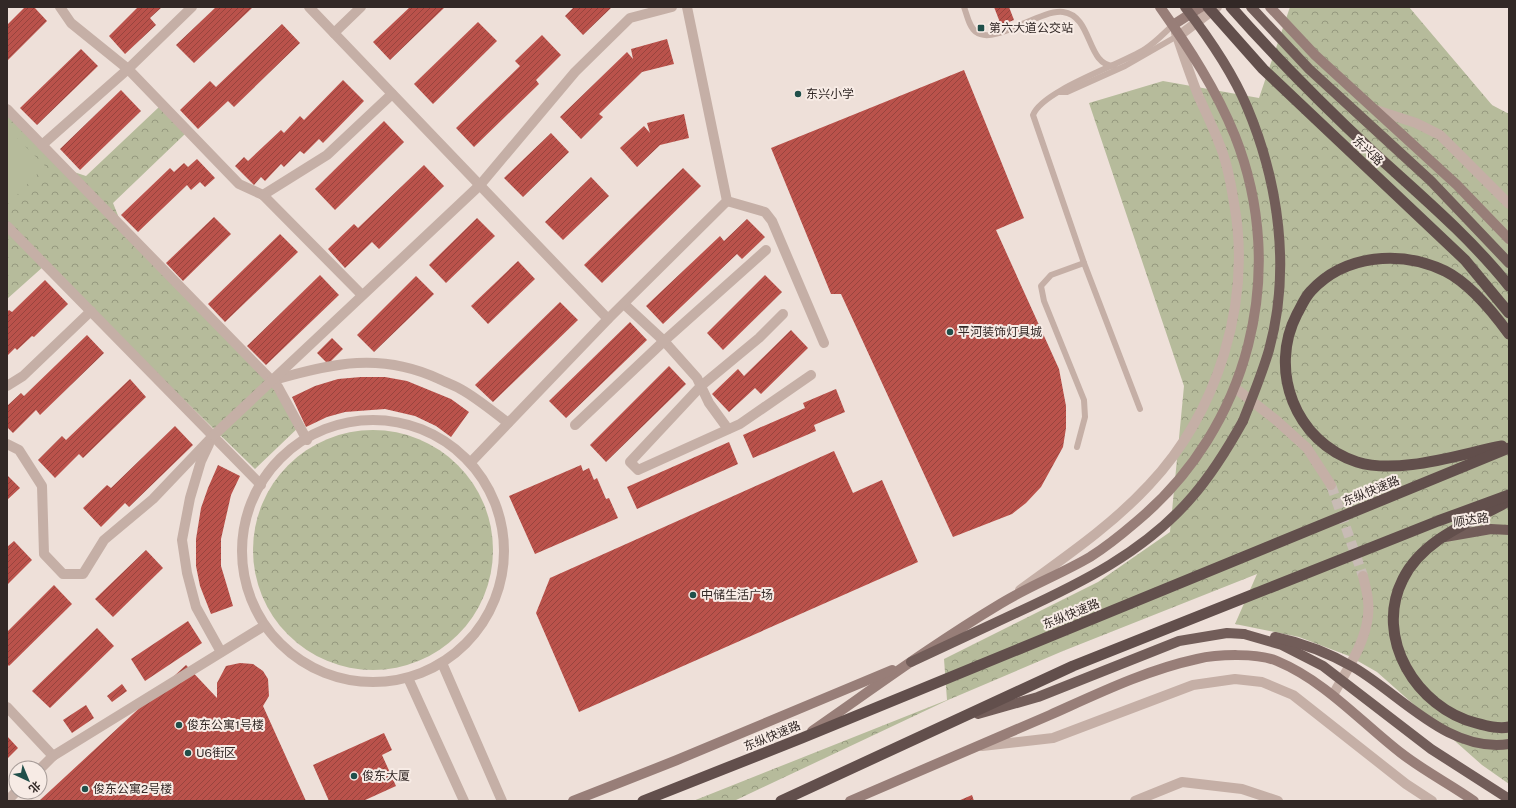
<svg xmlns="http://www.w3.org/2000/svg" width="1516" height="808" font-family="'Public Sans','Noto Sans SC',sans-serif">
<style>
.park{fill:url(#park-crowns)}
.pitch{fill:#b6bb9b}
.building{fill:url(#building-hatch)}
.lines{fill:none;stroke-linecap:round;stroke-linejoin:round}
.tertiary-tunnel{stroke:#c8bbb5;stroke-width:10;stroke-dasharray:10 5;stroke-linecap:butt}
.service{stroke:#c5afa6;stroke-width:6}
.minor{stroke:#c5afa6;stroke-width:10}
.tertiary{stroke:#c5afa6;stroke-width:10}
.secondary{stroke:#987e78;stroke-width:10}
.primary{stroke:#725d59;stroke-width:10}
.trunk{stroke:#624f4c;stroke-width:11}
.primary-bridge{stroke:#725d59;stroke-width:10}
.trunk-bridge{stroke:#624f4c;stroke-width:11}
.poi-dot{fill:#204f4a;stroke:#f7ebe5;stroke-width:1.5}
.labels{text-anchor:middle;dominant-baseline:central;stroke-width:4;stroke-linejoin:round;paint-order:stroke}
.poi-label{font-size:12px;fill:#322826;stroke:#f7ebe5;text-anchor:start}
.street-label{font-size:12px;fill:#322826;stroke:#f7ebe5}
</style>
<defs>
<pattern id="park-crowns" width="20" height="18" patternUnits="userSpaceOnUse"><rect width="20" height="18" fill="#b6bb9b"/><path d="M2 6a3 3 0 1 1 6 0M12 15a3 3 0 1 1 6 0" fill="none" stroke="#95987e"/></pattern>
<pattern id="building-hatch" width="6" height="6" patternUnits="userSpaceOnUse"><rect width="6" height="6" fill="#ba524b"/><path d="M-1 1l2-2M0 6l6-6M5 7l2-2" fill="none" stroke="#98443e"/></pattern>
</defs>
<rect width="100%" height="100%" fill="#eee0d9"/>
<g class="park">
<path d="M1290 7H1409L1492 105 1509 114V784L1482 765 1377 672 1349 656 1299 637 1235 624 1257 574 1063 651 948 700 734 801H693L947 700 944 659 1098 582 1170 532 1184 386 1089 103 1163 81 1259 98Z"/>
<path d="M7 107 68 170 86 176 159 107 185 134 113 203 125 233 284 397 302 424 255 469 90 308 44 266 7 299Z"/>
<circle cx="373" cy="550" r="120"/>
</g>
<path class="pitch" d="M7 128 45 166 14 198 7 191Z"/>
<g class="building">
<path d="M25 7H34L47 21 7 61V25Z"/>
<path d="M138 7H162L150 18 156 25 125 54 109 36Z"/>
<path d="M216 7H253L194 63 176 45Z"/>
<path d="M410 7H445L390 60 373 42Z"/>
<path d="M574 7H612L583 35 565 16Z"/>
<path d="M994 7H1009L1014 20 1001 25Z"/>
<path d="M478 22 497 41 433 104 414 84Z"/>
<path d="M282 24 300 43 234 107 228 101 198 129 180 110 210 81 216 87Z"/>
<path d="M542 35 561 55 536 80 539 84 474 147 456 128 520 66 515 61Z"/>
<path d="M667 39 674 64 642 72 599 114 603 117 581 139 560 117 627 52 633 59 631 49Z"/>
<path d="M81 49 98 66 37 125 20 108Z"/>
<path d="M964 70 1024 218 996 230 1059 369 1066 406V428L1063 447 1041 487 1026 503 1012 514 953 537 841 294H831L771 148Z"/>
<path d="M343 80 364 101 323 143 319 139 304 154 300 151 284 167 281 164 265 181 261 177 254 185 235 166 244 157 248 161 281 130 284 133 300 116 304 120Z"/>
<path d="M121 90 141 111 80 170 60 149Z"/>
<path d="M684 114 689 138 660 145 637 167 620 148 644 126 650 133 647 123Z"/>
<path d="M384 121 404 142 335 210 315 189Z"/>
<path d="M551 133 569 152 523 197 504 178Z"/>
<path d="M197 159 215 178 205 187 200 182 191 190 187 185 138 232 121 215 170 168 174 172 184 163 188 167Z"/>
<path d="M424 165 444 186 379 249 372 242 345 268 328 249 354 224 358 228Z"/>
<path d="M683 168 701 186 602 283 584 265Z"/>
<path d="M591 177 609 196 563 240 545 222Z"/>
<path d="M214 217 231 234 183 281 166 263Z"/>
<path d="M477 218 495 236 446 283 429 265Z"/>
<path d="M747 219 765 237 742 259 737 254 663 324 646 306 720 236 724 241Z"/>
<path d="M280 234 298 252 225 322 208 304Z"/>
<path d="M518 261 535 279 488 324 471 306Z"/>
<path d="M320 275 339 295 266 365 247 346Z"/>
<path d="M765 275 782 292 723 350 707 333Z"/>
<path d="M416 276 434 294 374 352 357 335Z"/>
<path d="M45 280 68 304 34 337 32 336 17 350 15 348 7 356V312L9 310 12 312Z"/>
<path d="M560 302 578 320 493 402 475 385Z"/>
<path d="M630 322 647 340 566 418 549 401Z"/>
<path d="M791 330 808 348 761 394 755 388 729 412 712 394 738 369 744 376Z"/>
<path d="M87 335 104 353 40 415 36 410 13 433 7 427V406L21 393 24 396Z"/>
<path d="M332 338 343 349 328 364 317 353Z"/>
<path d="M669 366 686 384 606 462 590 445Z"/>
<path d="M361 377H385L407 381 451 399 469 412 451 437 436 426 415 416 385 409 345 412 327 417 306 427 292 397 315 386 338 379Z"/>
<path d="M130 379 146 397 83 458 79 454 55 478 38 460 62 436 66 440Z"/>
<path d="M836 389 845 412 814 425 816 431 753 458 743 435 805 408 803 403Z"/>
<path d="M175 426 193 445 129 507 125 503 101 527 83 508 107 485 111 488Z"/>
<path d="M729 442 738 464 637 509 627 487Z"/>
<path d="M834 451 853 493 882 480 918 562 579 712 536 613 550 578Z"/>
<path d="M218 465 240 476 231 495 221 539V566L233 606 211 614 200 586 196 566V539L201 508 208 488Z"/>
<path d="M581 465 583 471 589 468 594 480 597 478 606 499 609 498 618 518 535 554 509 496Z"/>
<path d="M7 475 20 488 7 500Z"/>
<path d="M14 541 32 560 7 585V547Z"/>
<path d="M146 550 163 568 113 617 95 599Z"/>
<path d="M54 585 72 604 9 666 7 664V632Z"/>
<path d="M188 621 202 643 145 681 131 659Z"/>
<path d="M97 628 114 646 50 708 32 691Z"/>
<path d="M240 663 253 664 263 671 268 679 269 696 263 706 306 801H39L186 665 217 698V683L226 666Z"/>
<path d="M122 684 127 691 112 702 107 696Z"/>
<path d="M86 705 94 718 72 733 63 720Z"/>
<path d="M384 733 392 750 382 755 396 786 363 801H329L313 765Z"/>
<path d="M7 736 18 748 7 759Z"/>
<path d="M972 795 974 801H958Z"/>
</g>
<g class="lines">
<path class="tertiary-tunnel" d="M1331 485 1363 576"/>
<g class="service">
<path d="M964 7C967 15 969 27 976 32 994 46 1040 9 1063 12 1093 16 1086 65 1114 66"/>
<path d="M1060 92H1067L1125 66 1179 35"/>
<path d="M1140 409 1084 263 1033 115C1043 90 1120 65 1145 49 1155 43 1164 33 1173 25"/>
<path d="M1077 447 1085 417 1084 400 1044 301 1041 286 1051 275 1084 263"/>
</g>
<g class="minor">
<path d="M60 7 71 23 128 69 239 184 263 195 362 295"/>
<path d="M309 7 608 319"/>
<path d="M334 33 361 7"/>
<path d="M7 109 278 387 307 440"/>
<path d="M42 145 128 69 192 7"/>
<path d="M263 195 327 155 392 94"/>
<path d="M727 201 765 212 772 221 824 343"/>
<path d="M7 226 261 485"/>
<path d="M624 304 664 341 697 378 709 403 728 429"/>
<path d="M783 314 759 338 701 386 630 462 638 470 740 424 811 375"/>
<path d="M274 380C333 363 381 352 439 379 447 383 456 386 464 391 479 400 494 412 508 423"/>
<path d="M7 386 23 376 91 311"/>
<path d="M575 425 664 341 766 250"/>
<path d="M7 444 19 450 42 486 44 554 63 574H83L104 540 153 499 213 436 480 185 575 72 630 18 672 7"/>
<path d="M209 444 201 461 190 498 182 540 187 573 196 607 221 652"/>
<path d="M1135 801 1182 782 1242 789 1278 801"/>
</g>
<g class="tertiary">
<path d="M1180 35 1217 7"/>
<path d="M1376 110 1416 123 1440 135 1509 204"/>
<path d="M1235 388 1276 420 1307 448 1331 485"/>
<circle cx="373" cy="551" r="131"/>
<path d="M471 462 608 319 727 201 687 7"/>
<path d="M1020 590C1065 557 1111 526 1149 485 1218 412 1252 302 1234 203 1231 184 1227 161 1219 143 1213 127 1205 111 1198 95 1190 75 1183 54 1176 33"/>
<path d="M442 663 502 801"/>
<path d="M408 678 464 801"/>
<path d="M1333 695C1346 671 1365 644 1368 616 1370 602 1366 589 1363 576"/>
<path d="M7 707 53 756"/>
<path d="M982 746 1053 738 1193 685 1235 679 1262 682 1293 695 1406 784 1432 801"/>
<path d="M40 769 53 756 264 626"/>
<path d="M7 801 16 792"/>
</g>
<g class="secondary">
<path d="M1270 7 1315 55 1457 185 1509 239"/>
<path d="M1173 25 1201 7"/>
<path d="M812 731C874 688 935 643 1000 604 1029 586 1061 574 1090 557 1106 547 1122 534 1136 522 1249 428 1289 273 1235 136 1216 89 1189 48 1160 7"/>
<path d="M573 801 677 760 892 670"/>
<path d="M850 801C916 772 983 744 1050 715 1097 694 1146 670 1197 659 1218 654 1258 653 1277 661 1325 681 1361 722 1401 753 1424 771 1450 784 1474 801"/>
</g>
<g class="primary">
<path d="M1251 7 1309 69 1431 181 1509 263"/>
<path d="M1445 537 1491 529 1509 530"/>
<path d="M911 662C946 646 981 629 1016 613 1079 584 1145 552 1192 497 1212 474 1228 448 1243 421"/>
<path d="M978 714 1038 697 1179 641 1227 633 1244 634"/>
</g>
<g class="trunk">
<path d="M1231 7C1276 58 1323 105 1373 152 1420 195 1469 236 1509 286"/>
<path d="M1502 446C1460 454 1399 475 1357 462 1295 442 1268 370 1297 314 1301 307 1305 297 1311 291 1345 254 1401 250 1445 271 1469 283 1493 312 1509 334"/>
<path d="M1505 503C1468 523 1422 540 1403 579 1373 638 1417 708 1476 723 1487 726 1498 729 1509 727"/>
<path d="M643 801 802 738 1509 448"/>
<path d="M781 801 1073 666 1438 521 1509 495"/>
</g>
<g class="primary-bridge">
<path d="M1185 7C1209 38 1232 71 1247 107 1279 183 1291 270 1269 350 1262 374 1252 398 1243 421"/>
<path d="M1244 634 1282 645 1323 666 1431 749 1509 799"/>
<path d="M1275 637C1303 643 1331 654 1355 668 1402 696 1449 753 1509 744"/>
</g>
<path class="trunk-bridge" d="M1208 7 1263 69 1465 260 1509 313"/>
</g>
<g class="poi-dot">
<rect x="977" y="24" width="8" height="8" rx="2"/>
<circle cx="798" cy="94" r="4"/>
<circle cx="950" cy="332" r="4"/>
<circle cx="693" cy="595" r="4"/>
<circle cx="179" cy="725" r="4"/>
<circle cx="188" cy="753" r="4"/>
<circle cx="354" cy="776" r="4"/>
<circle cx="85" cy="789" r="4"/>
</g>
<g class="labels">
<g class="poi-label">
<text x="989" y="28">第六大道公交站</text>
<text x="806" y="94">东兴小学</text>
<text x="958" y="332">平河装饰灯具城</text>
<text x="701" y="595">中储生活广场</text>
<text x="187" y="725">俊东公寓1号楼</text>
<text x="196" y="753">U6街区</text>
<text x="362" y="776">俊东大厦</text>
<text x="93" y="789">俊东公寓2号楼</text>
</g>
<g class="street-label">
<text transform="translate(1368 151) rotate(43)">东兴路</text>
<text transform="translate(1371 491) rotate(-22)">东纵快速路</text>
<text transform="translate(1471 520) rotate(-8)">顺达路</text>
<text transform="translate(1071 614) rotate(-22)">东纵快速路</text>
<text transform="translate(772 736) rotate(-22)">东纵快速路</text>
</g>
</g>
<rect width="1516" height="808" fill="none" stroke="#322826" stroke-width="16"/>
<g transform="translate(28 780) rotate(136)"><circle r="19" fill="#f7ebe5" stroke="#a89d99"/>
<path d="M0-3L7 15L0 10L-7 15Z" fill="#204f4a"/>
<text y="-6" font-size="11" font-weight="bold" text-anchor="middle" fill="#322826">北</text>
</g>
</svg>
